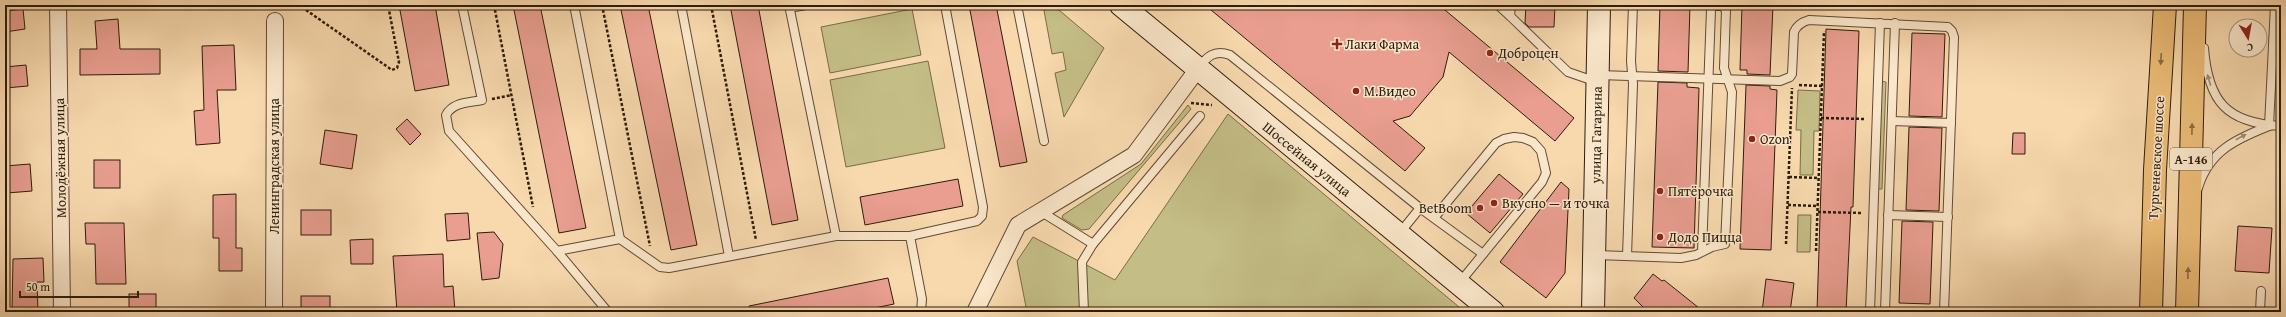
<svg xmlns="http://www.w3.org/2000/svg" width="2286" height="317" font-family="'Gentium Book Plus',serif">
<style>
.green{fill:#c4bd86;stroke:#786c48}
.building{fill:#e99e90;stroke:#2d1c0a}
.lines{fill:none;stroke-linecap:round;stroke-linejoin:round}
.lane-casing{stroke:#604b33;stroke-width:10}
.street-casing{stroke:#604b33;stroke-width:18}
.secondary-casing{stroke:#2d1c0a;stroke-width:24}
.highway-casing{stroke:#2d1c0a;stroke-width:24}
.path{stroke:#2d1c0a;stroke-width:2.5;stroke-dasharray:3 2;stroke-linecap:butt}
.lane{stroke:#fae6ca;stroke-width:8}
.street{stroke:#fae6ca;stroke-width:16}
.secondary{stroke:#fae6ca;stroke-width:22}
.highway{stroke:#ecbc77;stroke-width:22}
.oneway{fill:#8c6c40}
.oneway2{fill:#9e8b74}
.poi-dot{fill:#8f2418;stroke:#fae6ca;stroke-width:1.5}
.labels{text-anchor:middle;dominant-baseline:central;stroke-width:3;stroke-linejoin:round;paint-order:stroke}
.shield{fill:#fae6ca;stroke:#6a5944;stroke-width:1}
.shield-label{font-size:13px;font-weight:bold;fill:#2d1c0a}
.poi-label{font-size:14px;fill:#2d1c0a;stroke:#fae6ca;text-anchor:start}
.street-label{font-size:14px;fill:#2d1c0a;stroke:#fae6ca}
</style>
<rect width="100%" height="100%" fill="#f8d9ae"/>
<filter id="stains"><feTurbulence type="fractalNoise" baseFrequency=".005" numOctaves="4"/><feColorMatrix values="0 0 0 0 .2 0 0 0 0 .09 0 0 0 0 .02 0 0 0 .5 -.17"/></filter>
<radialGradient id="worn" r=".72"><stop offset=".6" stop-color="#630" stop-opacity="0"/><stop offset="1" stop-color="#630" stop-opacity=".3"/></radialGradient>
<g class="green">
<path d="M1043 5H1053L1104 48 1064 117 1055 73 1066 70 1063 52 1052 54Z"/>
<path d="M912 9 921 55 830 73 821 27Z"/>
<path d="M928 61 945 148 846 167 830 80Z"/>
<path d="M1880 81 1886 82 1882 189H1876Z"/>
<path d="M1798 90 1820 91 1819 131H1814L1813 175H1800L1801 130H1796Z"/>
<path d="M1188 105 1191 109 1089 229 1082 230 1062 218 1063 215 1141 164Z"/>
<path d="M1228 114 1465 312H1027L1017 261 1033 237 1115 280Z"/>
<path d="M1798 215H1811L1810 252H1797Z"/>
</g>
<g class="building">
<path d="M399 5H435L449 85 415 91Z"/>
<path d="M513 5H540L586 228 559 233Z"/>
<path d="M620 5H648L697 245 671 250Z"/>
<path d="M730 5H758L798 220 772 225Z"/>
<path d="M969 5H996L1027 162 1000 167Z"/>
<path d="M1205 5H1439L1574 118 1555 141 1449 52 1443 77 1410 116 1393 121 1425 148 1405 171Z"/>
<path d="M1526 5H1555L1554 27H1529L1525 23Z"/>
<path d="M1660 5H1690L1688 72 1658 71Z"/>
<path d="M1742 5H1773L1770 75 1747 74V70H1740Z"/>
<path d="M23 9 25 29 5 32V11Z"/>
<path d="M118 19 120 49H160V74L80 75V49H97L95 21Z"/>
<path d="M1826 29 1859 31 1853 207H1851L1846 312H1817Z"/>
<path d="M1912 33 1945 34 1942 117 1909 116Z"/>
<path d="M234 45 236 90H217L220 143 196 145 194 111 204 110 202 46Z"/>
<path d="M26 65 28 86 5 88V67Z"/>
<path d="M1658 82 1687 83V87L1699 88 1694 248 1652 247Z"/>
<path d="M1746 85 1770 86V89L1777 90 1771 250 1740 249Z"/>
<path d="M407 119 421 134 410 145 396 129Z"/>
<path d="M1909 127 1942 128 1939 211 1906 210Z"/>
<path d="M325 130 357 135 352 169 320 164Z"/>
<path d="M2013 133H2025V154H2012Z"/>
<rect x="94" y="160" width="26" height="28"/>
<path d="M30 164 32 191 7 193 5 166Z"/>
<path d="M1499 174 1523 194 1490 233 1466 213Z"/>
<path d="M958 179 963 206 865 225 860 197Z"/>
<path d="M1561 182 1569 189 1565 273 1546 298 1500 262Z"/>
<path d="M236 194V248H242V271H219V238H213V195Z"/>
<rect x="301" y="210" width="30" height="25"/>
<path d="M468 213 470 239 447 241 445 214Z"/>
<path d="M1902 221 1933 222 1930 304 1899 303Z"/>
<path d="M85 223H124L126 284H96L95 244H86Z"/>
<path d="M2238 226 2272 228 2269 273 2235 271Z"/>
<path d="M494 232 503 244 499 278 482 280 477 233Z"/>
<path d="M373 239V264H351L350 240Z"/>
<path d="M443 254 444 287 453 286 455 312H397L393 256Z"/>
<path d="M43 258 44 282H37L38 312H12L13 259Z"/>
<path d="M1653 274 1662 281 1664 280 1704 312H1648L1634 298Z"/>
<path d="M888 278 894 304 856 312H749V306Z"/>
<path d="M1766 279 1794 283 1790 312H1762Z"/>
<rect x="129" y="294" width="27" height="18"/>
<rect x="301" y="296" width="29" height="16"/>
</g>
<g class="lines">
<defs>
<g id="lane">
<path d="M462 5 482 100C468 103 453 102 446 115L449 131 557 251 608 312"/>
<path d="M574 5 620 239 660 267 669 268 836 236H910L977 221 982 216 983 207 945 5"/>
<path d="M681 5 729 256"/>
<path d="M789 5 836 236"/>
<path d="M1017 5 1044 141"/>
<path d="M1498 5 1510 16 1511 5"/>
<path d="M789 8 806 5"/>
<path d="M1510 16 1568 72 1597 82"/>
<path d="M2204 48C2208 101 2226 123 2281 126"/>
<path d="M1198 68C1207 57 1214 49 1230 55L1420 208 1483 254"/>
<path d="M1599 75 1780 81 1790 77 1792 74 1794 32C1797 25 1802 22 1809 20L1948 27 1952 31 1954 37 1944 312"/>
<path d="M1892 121 1951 123"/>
<path d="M2269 126 2275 5"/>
<path d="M2198 188C2209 151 2236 139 2269 126"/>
<path d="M1040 211 1093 244"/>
<path d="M1888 215 1948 217"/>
<path d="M1434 218 1496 143 1504 139 1514 137 1523 138 1533 142 1541 151 1546 173 1542 182 1465 276"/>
<path d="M1399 234 1420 208"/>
<path d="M910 236 922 299 921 312"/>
<path d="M557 251 620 239"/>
<path d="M1596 255 1681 258 1696 255 1712 247 1725 244 1732 92 1724 68 1726 10 1722 6H1713L1711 10 1702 252"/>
<path d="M1627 256 1633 84 1631 61 1633 5"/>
<path d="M1084 312 1082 262 1093 244 1200 116"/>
<path d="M1870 312 1880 23"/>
<path d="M1885 312 1895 23"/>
<path d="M2260 312 2261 291"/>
</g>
<g id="street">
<path d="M58 5 62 312"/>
<path d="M274 312 275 21"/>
<path d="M975 312 1018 225 1134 155 1197 70"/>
</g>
<g id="secondary">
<path d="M1121 5 1493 312"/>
<path d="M1593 312 1599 5"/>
</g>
<g id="highway">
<path d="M2151 312 2155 170 2165 5"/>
<path d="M2187 312 2195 5"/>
</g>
</defs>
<use href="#lane" class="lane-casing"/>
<use href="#street" class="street-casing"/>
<use href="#secondary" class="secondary-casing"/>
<use href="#highway" class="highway-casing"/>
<g class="path">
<path d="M306 5V10L392 70 397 68 399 62 388 5"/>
<path d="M494 5 533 207"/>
<path d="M602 5 650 246"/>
<path d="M711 5 756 240"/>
<path d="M1799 85 1822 86"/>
<path d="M492 99 512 95"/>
<path d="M1191 103 1212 105"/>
<path d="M1821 118 1866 119"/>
<path d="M1789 177 1819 178"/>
<path d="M1788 205 1818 206"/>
<path d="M1818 212 1863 213"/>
<path d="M1786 244 1792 88"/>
<path d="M1816 251 1824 31"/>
</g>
<use href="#lane" class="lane"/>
<use href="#street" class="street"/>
<use href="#secondary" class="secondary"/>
<use href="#highway" class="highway"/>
</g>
<defs><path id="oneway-solid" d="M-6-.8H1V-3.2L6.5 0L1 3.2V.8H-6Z"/></defs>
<g class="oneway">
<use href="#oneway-solid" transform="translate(2161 59) rotate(93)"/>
<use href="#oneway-solid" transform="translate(2192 129) rotate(-89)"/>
<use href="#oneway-solid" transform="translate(2188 273) rotate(-88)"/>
</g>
<g class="oneway2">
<use href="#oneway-solid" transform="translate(2209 80) rotate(-106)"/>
<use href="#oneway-solid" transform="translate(2241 137) rotate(-28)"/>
</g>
<g class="poi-dot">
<path d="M1335 38h4v4h4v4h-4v4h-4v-4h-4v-4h4z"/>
<circle cx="1490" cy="53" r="4"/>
<circle cx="1356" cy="91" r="4"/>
<circle cx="1752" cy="139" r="4"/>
<circle cx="1660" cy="191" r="4"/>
<circle cx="1494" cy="203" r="4"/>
<circle cx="1480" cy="208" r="4"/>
<circle cx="1660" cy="237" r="4"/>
</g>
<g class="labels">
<rect class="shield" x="2170" y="148" width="42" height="22" rx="3"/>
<g class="shield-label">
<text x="2191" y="159">А-146</text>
</g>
<g class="poi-label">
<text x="1345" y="44">Лаки Фарма</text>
<text x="1498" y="53">Доброцен</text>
<text x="1364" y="91">М.Видео</text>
<text x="1760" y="139">Ozon</text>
<text x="1668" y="191">Пятёрочка</text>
<text x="1502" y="203">Вкусно — и точка</text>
<text x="1472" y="208" text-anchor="end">BetBoom</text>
<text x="1668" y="237">Додо Пицца</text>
</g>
<g class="street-label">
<text transform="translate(1596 135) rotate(-89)">улица Гагарина</text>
<text transform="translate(60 158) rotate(-91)">Молодёжная улица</text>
<text transform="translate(2156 158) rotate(-87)">Тургеневское шоссе</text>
<text transform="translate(1307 159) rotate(39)">Шоссейная улица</text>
<text transform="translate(274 166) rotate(-90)">Ленинградская улица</text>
</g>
</g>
<rect width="2286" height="317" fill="none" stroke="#f8d9ae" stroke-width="20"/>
<rect x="6" y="6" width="2274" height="305" fill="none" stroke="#2d1c0a" stroke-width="2"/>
<rect x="10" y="10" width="2266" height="297" fill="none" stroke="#2d1c0a"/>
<g transform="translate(2248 38) rotate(169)"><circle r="19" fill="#fae6ca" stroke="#a8957d"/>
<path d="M0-3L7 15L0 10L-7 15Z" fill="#8f2418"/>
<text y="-6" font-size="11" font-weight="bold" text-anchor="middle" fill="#2d1c0a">С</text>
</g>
<path d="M20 291v6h118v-6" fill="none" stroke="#2d1c0a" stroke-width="2"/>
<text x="26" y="291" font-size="12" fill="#2d1c0a" stroke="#fae6ca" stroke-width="3" paint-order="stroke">50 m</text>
<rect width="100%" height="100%" filter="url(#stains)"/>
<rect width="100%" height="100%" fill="url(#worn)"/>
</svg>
